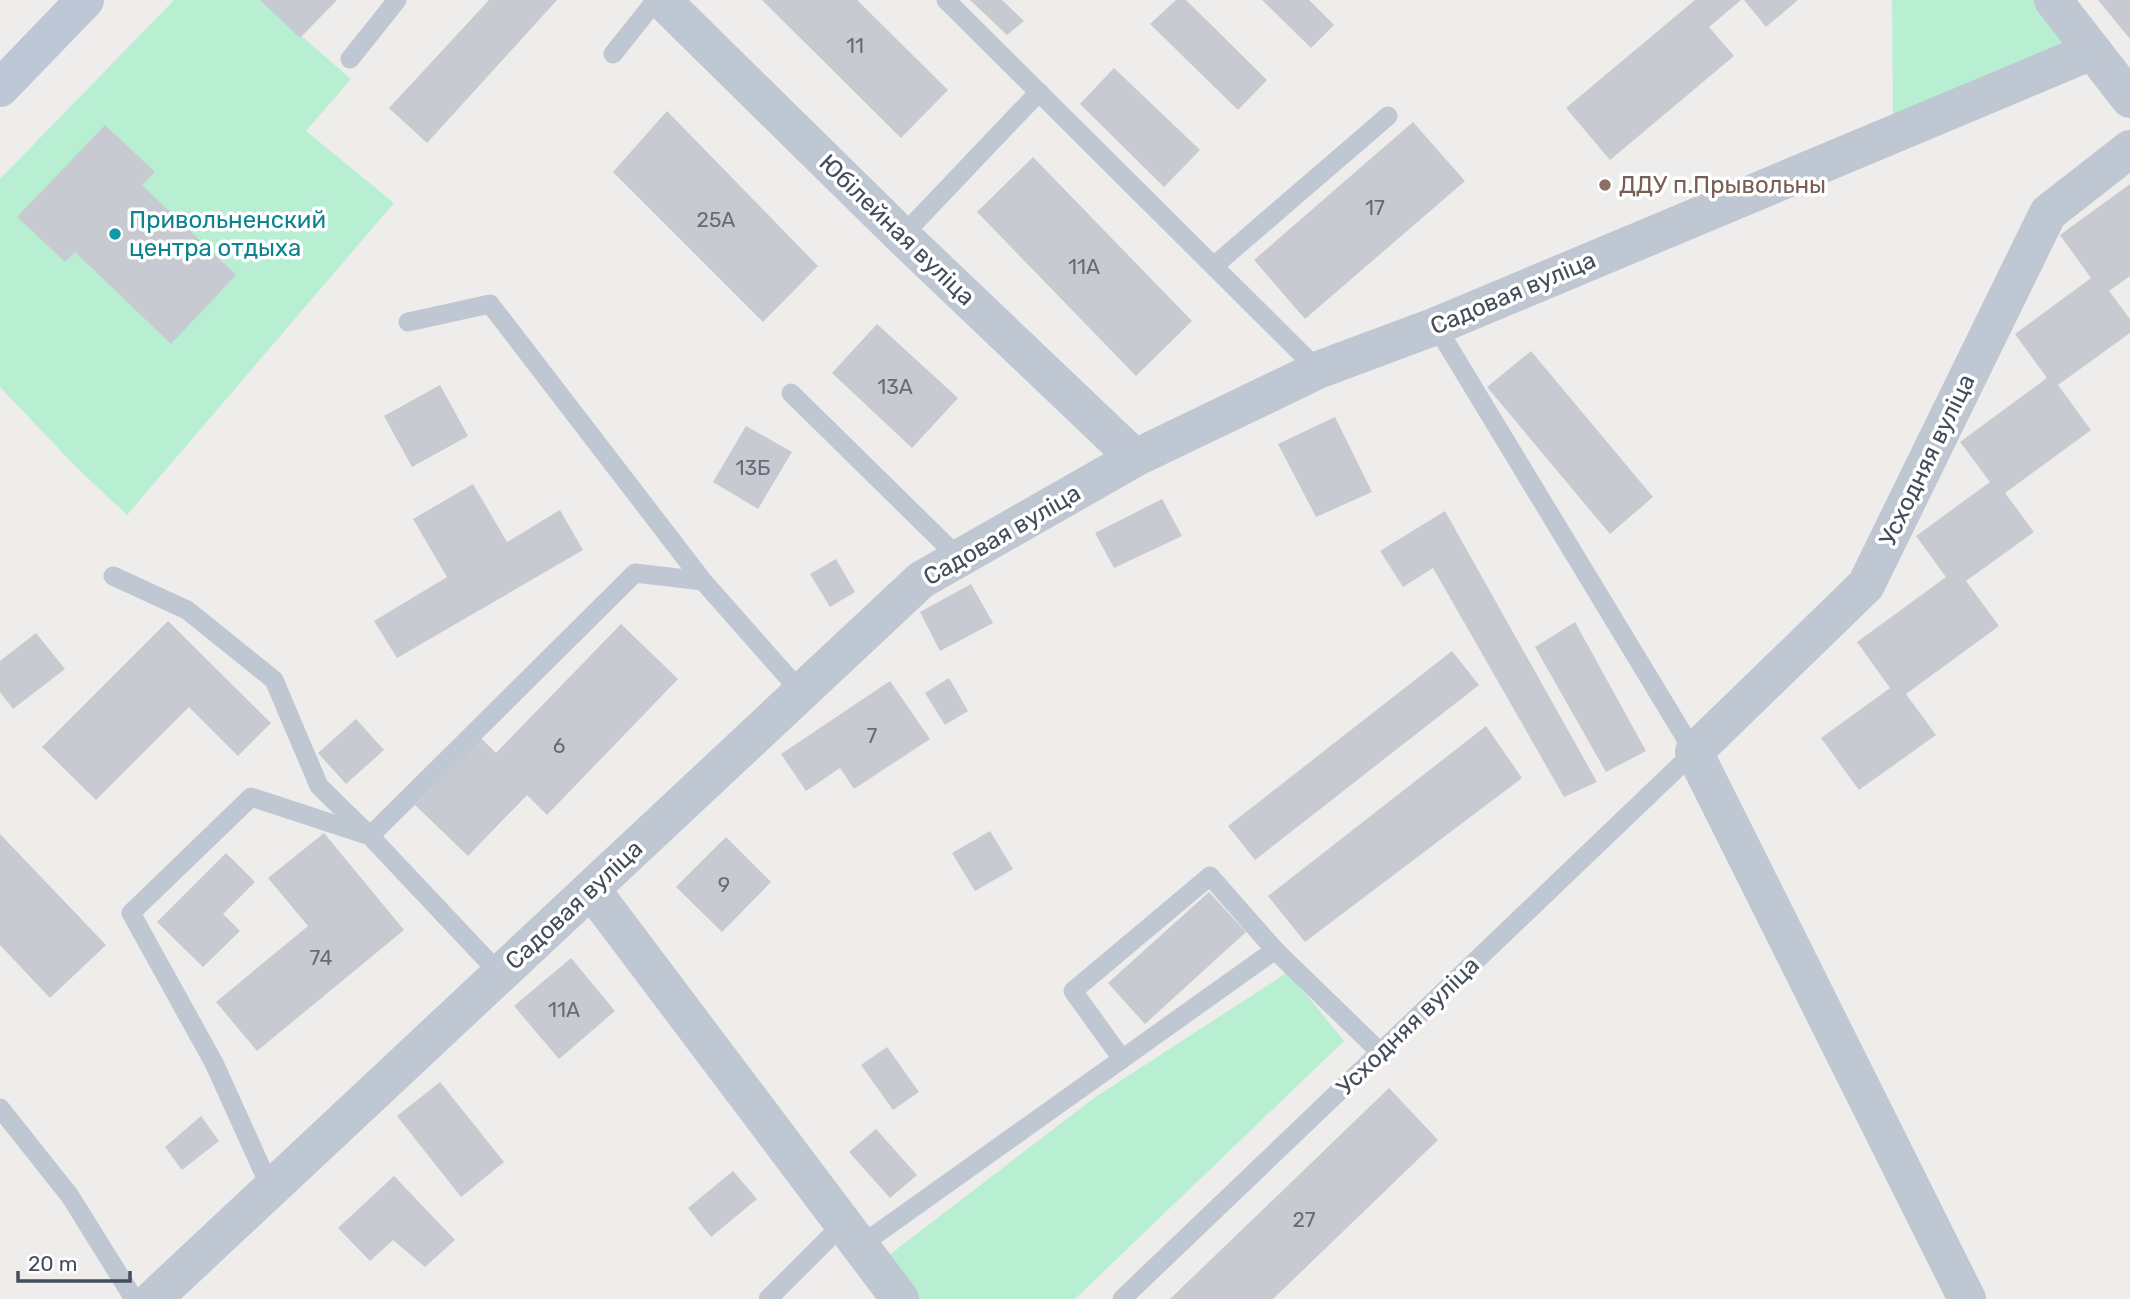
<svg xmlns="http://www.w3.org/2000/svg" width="2130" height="1299" font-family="Rubik,sans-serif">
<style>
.green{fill:#b8efd3}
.building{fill:#c8cad2}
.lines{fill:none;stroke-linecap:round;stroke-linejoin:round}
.lane{stroke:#bfc7d2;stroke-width:19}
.street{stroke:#bfc7d2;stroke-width:38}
.secondary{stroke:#bec7d6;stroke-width:38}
.education-dot{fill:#8d6e63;stroke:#fff;stroke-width:2.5}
.culture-dot{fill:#0f9aa8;stroke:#fff;stroke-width:2.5}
.labels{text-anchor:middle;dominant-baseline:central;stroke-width:7;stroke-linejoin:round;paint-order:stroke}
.number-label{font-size:21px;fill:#656c78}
.education-label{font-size:24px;fill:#785e54;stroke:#fff;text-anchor:start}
.culture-label{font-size:24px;fill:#0d838f;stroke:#fff;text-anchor:start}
.street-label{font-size:24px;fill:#444d5a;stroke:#fff}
</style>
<rect width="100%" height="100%" fill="#efecec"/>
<g class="green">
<path d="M174 0H260L351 79 306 131 394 203 127 515 75 466 0 387V179Z"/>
<path d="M1892 0H2044L2081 50 1893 121Z"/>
<path d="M1288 972 1344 1041 1075 1299H916L880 1262 1094 1098Z"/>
</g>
<g class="building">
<path d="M260 0H337L300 38Z"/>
<path d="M489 0H557L427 143 389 108Z"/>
<path d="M762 0H857L948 90 901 138Z"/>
<path d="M970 0H1002L1024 21 1007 35Z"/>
<path d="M1176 0H1186L1267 80 1238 110 1150 24Z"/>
<path d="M1262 0H1309L1334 25 1311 48Z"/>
<path d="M1695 0H1741L1709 27 1734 56 1610 160 1566 108Z"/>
<path d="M1744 0H1798L1766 27Z"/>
<path d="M2098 0H2130V39Z"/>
<path d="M1114 68 1200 150 1164 187 1080 104Z"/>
<path d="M667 111 818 266 763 322 613 172Z"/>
<path d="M1413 122 1465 181 1305 319 1254 260Z"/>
<path d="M105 125 155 172 142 185 236 275 171 344 75 252 65 262 17 217Z"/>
<path d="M1033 157 1192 321 1136 376 977 212Z"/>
<path d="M2130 184V276L2109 291 2130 319V333L2058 385 2091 430 2005 493 2034 532 1966 581 1999 626 1906 694 1936 735 1859 790 1821 738 1890 688 1857 642 1946 577 1916 536 1990 482 1960 442 2047 378 2015 334 2091 278 2060 235Z"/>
<path d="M877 324 958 398 912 448 832 373Z"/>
<path d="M1531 351 1653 497 1610 534 1487 387Z"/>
<path d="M440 385 468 436 412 467 384 416Z"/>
<path d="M1335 417 1372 492 1316 517 1278 444Z"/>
<path d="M746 426 792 452 758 509 713 482Z"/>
<path d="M473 484 507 542 560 510 583 550 397 658 374 621 447 577 413 519Z"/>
<path d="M1162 499 1182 536 1114 568 1095 533Z"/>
<path d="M1445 511 1597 782 1564 797 1433 568 1403 587 1380 551Z"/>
<path d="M836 559 855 592 830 607 810 574Z"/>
<path d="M971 584 993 623 940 651 920 612Z"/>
<path d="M168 621 271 723 238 756 189 707 96 800 42 747Z"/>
<path d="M1575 622 1646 751 1606 772 1535 647Z"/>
<path d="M621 624 678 679 547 815 527 795 468 856 415 805 480 737 496 753Z"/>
<path d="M36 633 65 669 13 709 0 692V661Z"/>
<path d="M1452 651 1479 685 1255 860 1228 826Z"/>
<path d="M949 678 968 711 945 725 925 693Z"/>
<path d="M890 681 930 739 854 789 840 768 806 791 781 754Z"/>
<path d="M356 719 384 750 346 784 318 753Z"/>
<path d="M1486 726 1522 778 1305 942 1268 896Z"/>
<path d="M990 831 1013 869 975 891 952 853Z"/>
<path d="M324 833 404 930 257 1051 216 1002 308 926 268 878Z"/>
<path d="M0 834 106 945 50 998 0 945Z"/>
<path d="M726 837 771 882 722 932 676 887Z"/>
<path d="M226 853 255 882 223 914 240 931 203 967 157 922Z"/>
<path d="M1209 892 1246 932 1145 1024 1108 983Z"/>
<path d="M571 958 615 1011 559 1059 514 1006Z"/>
<path d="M887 1047 919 1092 893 1110 861 1065Z"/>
<path d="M440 1082 504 1162 461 1197 397 1116Z"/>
<path d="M1389 1088 1438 1140 1273 1299H1170Z"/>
<path d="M201 1116 219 1141 182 1170 165 1147Z"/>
<path d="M876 1129 917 1175 890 1198 849 1152Z"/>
<path d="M733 1171 757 1199 711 1237 688 1208Z"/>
<path d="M394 1176 455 1240 425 1267 393 1240 370 1261 338 1228Z"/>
</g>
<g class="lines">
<g class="lane">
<path d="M946 0 1318 370"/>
<path d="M613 54 656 0"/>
<path d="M350 59 397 0"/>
<path d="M902 236 1039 92"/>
<path d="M1215 265 1388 116"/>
<path d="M408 322 490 304 703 581"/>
<path d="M791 393 960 559"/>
<path d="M113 576 187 610 274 680 319 786 367 833"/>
<path d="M500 974 370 836 635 573 703 581 801 692"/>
<path d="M1122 1059 1073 991 1210 876 1275 950"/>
<path d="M0 1108 70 1196 134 1299"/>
<path d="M271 1189 214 1063 131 913 251 797 370 836"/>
<path d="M861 1245 1275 950 1380 1052"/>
<path d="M768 1299 844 1223"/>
<path d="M1122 1299 1694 752 1436 326"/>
</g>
<g class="street">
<path d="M662 0 902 236 1135 458"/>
<path d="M2053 0 2130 99"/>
<path d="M591 889 900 1299"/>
<path d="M153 1299 921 580 1135 458 1318 370 1436 326 2092 51"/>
<path d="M1967 1299 1694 752 1866 585 2048 213 2130 149"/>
</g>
<path class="secondary" d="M0 88 85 0"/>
</g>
<circle class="education-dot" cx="1605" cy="185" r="7"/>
<circle class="culture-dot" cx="115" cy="234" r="7"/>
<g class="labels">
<g class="number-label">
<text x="855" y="45">11</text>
<text x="1375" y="207">17</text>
<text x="716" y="219">25А</text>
<text x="1084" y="266">11А</text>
<text x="895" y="386">13А</text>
<text x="753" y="467">13Б</text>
<text x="872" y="735">7</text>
<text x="559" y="745">6</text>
<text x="724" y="884">9</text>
<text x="321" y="957">74</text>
<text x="564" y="1009">11А</text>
<text x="1304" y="1219">27</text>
</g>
<g class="education-label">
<text x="1619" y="185">ДДУ п.Прывольны</text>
</g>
<g class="culture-label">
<text x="129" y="220">Привольненский<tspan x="129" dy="28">центра отдыха</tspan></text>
</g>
<g class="street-label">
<text transform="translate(897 230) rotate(44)">Юбілейная вуліца</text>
<text transform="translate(1513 293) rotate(-23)">Садовая вуліца</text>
<text transform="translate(1927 460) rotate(-64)">Усходняя вуліца</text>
<text transform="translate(1002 535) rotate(-30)">Садовая вуліца</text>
<text transform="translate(574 905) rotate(-43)">Садовая вуліца</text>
<text transform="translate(1408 1026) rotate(-44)">Усходняя вуліца</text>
</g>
</g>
<path d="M18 1271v10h112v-10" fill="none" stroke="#444d5a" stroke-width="3.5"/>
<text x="28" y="1271" font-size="21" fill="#444d5a" stroke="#ffffff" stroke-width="5" paint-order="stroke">20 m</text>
</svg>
